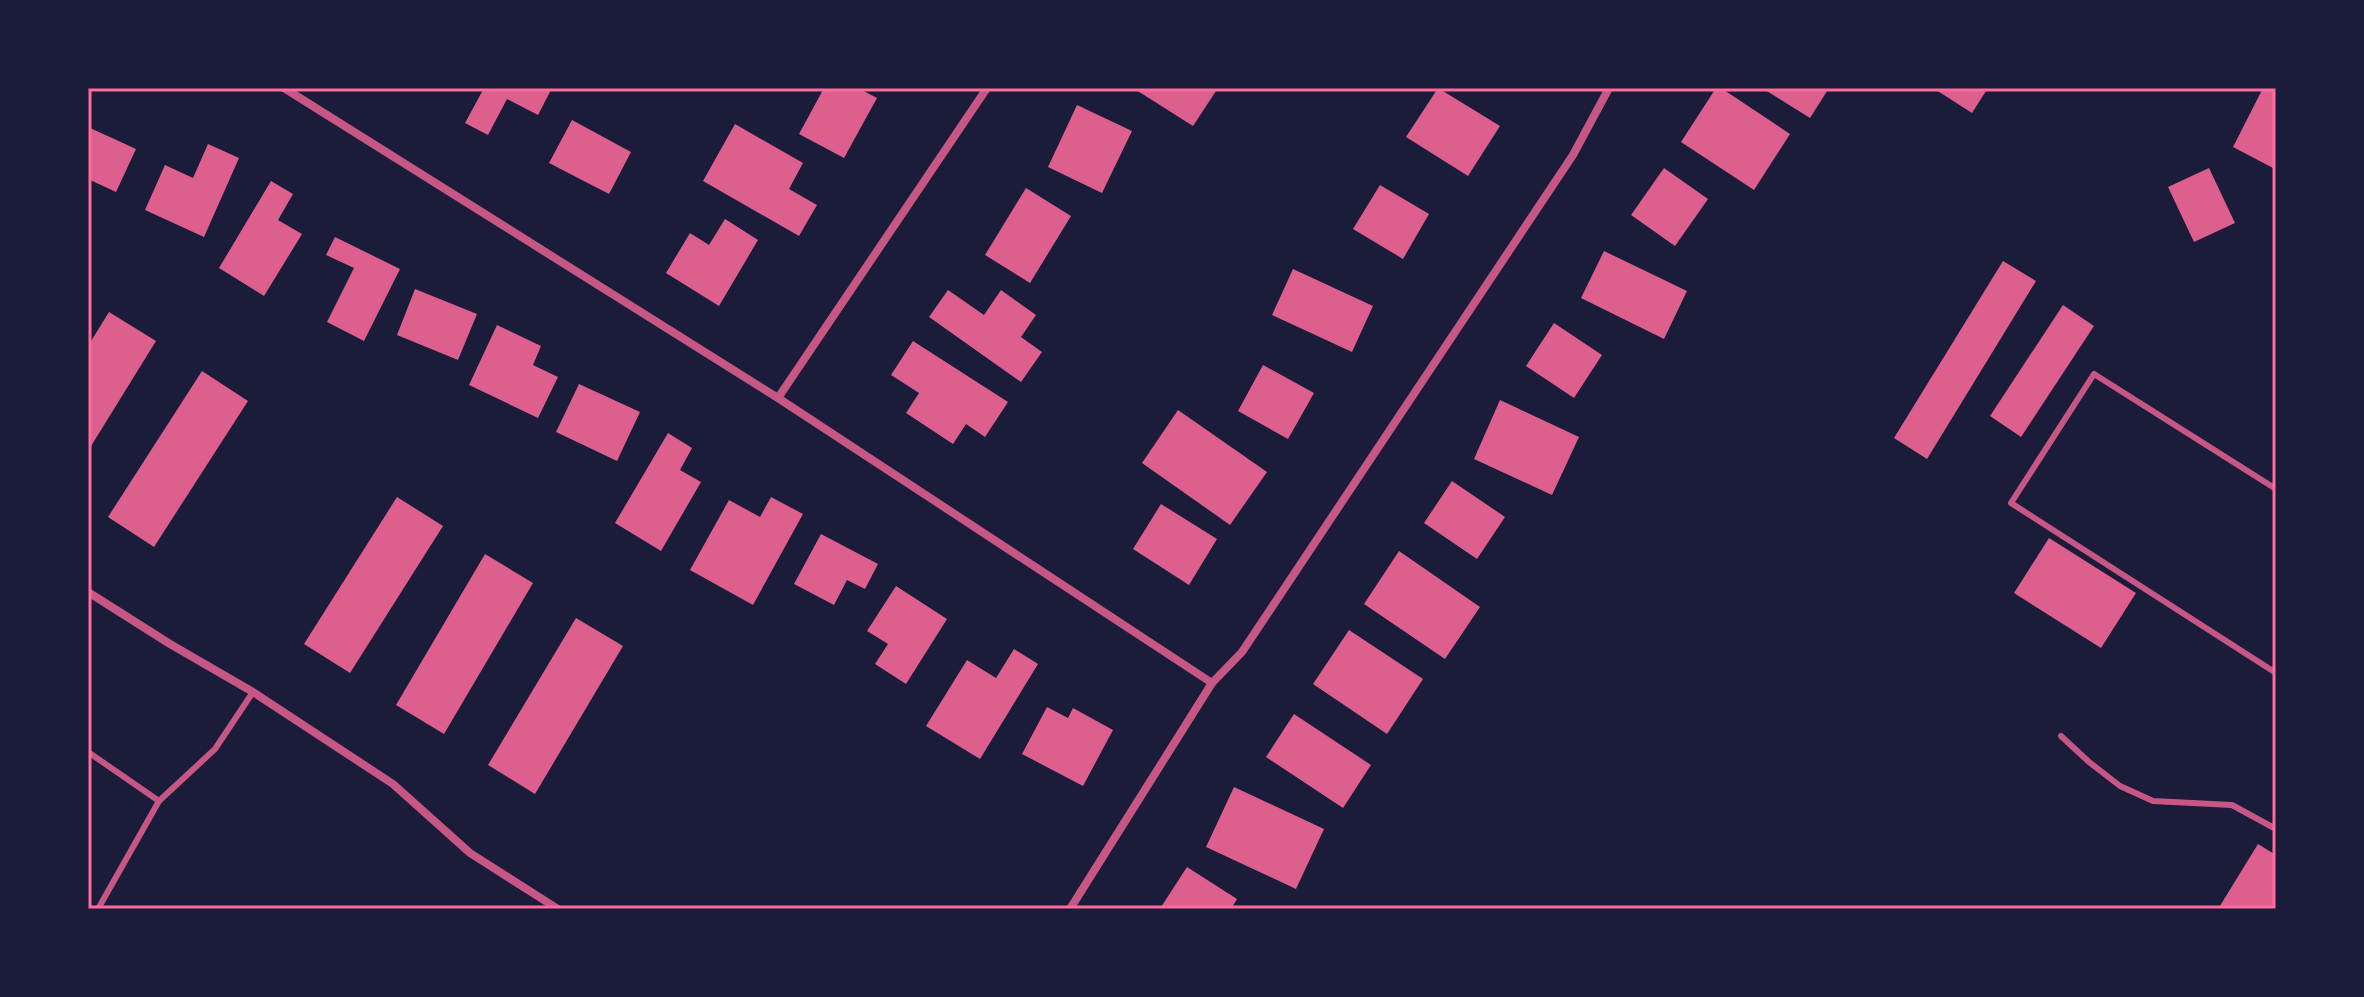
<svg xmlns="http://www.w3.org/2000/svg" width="2364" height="997" font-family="Cabin,sans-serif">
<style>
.building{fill:#dd5f8e}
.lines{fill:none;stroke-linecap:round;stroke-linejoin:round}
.service{stroke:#c65784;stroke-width:6}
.minor{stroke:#c65784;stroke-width:8}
.neatline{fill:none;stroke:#ff6b9d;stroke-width:3}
</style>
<rect width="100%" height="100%" fill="#1b1b3a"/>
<g class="building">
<path d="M484 88H552L538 115 507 99 488 135 465 123Z"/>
<path d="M824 88H858L877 98 844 158 799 134Z"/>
<path d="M1133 88H1218L1193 126Z"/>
<path d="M1438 88 1500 126 1468 176 1406 137Z"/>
<path d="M1716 88H1721L1790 134 1754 190 1681 142Z"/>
<path d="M1762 88H1829L1810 118Z"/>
<path d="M1933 88H1988L1972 113Z"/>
<path d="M2263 88H2276V162L2273 168 2233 147Z"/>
<path d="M1077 105 1132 131 1102 193 1048 167Z"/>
<path d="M572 120 631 152 609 194 549 163Z"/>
<path d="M735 124 803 163 789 189 817 205 799 236 703 181Z"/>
<path d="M88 127 136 149 116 192 88 179Z"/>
<path d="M208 144 239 158 204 237 145 210 165 165 193 178Z"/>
<path d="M1664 168 1708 199 1675 246 1631 215Z"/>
<path d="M2209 168 2235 223 2194 242 2168 187Z"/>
<path d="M271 181 293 194 278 220 302 234 264 296 219 268Z"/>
<path d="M1380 185 1429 214 1403 259 1353 229Z"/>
<path d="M1026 188 1071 216 1030 283 985 255Z"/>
<path d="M725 219 758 240 719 306 666 273 690 233 709 245Z"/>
<path d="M335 237 400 269 364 341 327 322 354 268 326 255Z"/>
<path d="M1604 251 1687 291 1664 339 1581 298Z"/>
<path d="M2003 261 2036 281 1927 459 1894 438Z"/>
<path d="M1293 269 1373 306 1352 352 1272 315Z"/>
<path d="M415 289 477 314 458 360 397 335Z"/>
<path d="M948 290 984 315 1001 290 1036 315 1021 337 1042 352 1021 382 929 317Z"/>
<path d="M2063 305 2094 326 2021 437 1990 416Z"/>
<path d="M109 312 156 341 88 451V346Z"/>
<path d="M1554 323 1602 355 1574 398 1526 366Z"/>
<path d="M497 325 541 346 533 365 558 377 538 418 469 385Z"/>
<path d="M913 341 1008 402 985 437 966 424 953 444 906 413 919 393 891 375Z"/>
<path d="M1263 365 1314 393 1288 439 1238 411Z"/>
<path d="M202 371 248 401 154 547 108 517Z"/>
<path d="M579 384 640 412 617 461 556 432Z"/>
<path d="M1500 400 1579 437 1552 495 1474 459Z"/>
<path d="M1178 410 1267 472 1230 525 1142 463Z"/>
<path d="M668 433 692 448 680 470 701 482 661 551 615 523Z"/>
<path d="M1452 481 1505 517 1477 559 1424 523Z"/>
<path d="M397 497 443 526 350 673 304 644Z"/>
<path d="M771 497 803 514 753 605 690 570 729 500 760 517Z"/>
<path d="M1161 504 1217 539 1189 585 1133 549Z"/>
<path d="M821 534 878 564 865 589 847 580 834 605 794 584Z"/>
<path d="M2049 538 2136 593 2101 648 2014 593Z"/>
<path d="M1399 551 1480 607 1445 659 1364 604Z"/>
<path d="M485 554 533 583 444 734 396 705Z"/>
<path d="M896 586 947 619 906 684 875 664 888 644 867 631Z"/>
<path d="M576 618 623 646 535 794 488 765Z"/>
<path d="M1349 630 1423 679 1387 734 1313 684Z"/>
<path d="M1014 649 1038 664 980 759 926 726 967 660 996 678Z"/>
<path d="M1047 707 1068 718 1073 708 1113 730 1083 786 1022 754Z"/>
<path d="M1294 714 1371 765 1343 808 1266 757Z"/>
<path d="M1234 787 1324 829 1296 889 1206 847Z"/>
<path d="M2258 844 2276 855V909H2218Z"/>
<path d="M1187 867 1237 899 1231 909 1161 907Z"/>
</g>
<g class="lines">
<g class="service">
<path d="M2276 489 2094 374 2011 503 2276 673"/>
<path d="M2061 736 2089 762 2120 786 2153 801 2232 805 2276 829"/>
<path d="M88 752 159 801"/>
<path d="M98 909 159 801 215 749 253 692"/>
</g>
<g class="minor">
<path d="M284 88 778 398 1212 683"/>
<path d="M778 398 987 88"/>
<path d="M88 592 170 644 253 692 393 784 470 853 558 909"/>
<path d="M1070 909 1212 683 1242 652 1573 155 1609 88"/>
</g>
</g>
<rect width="2364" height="997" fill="none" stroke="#1b1b3a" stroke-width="180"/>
<rect x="90" y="90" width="2184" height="817" class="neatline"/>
</svg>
